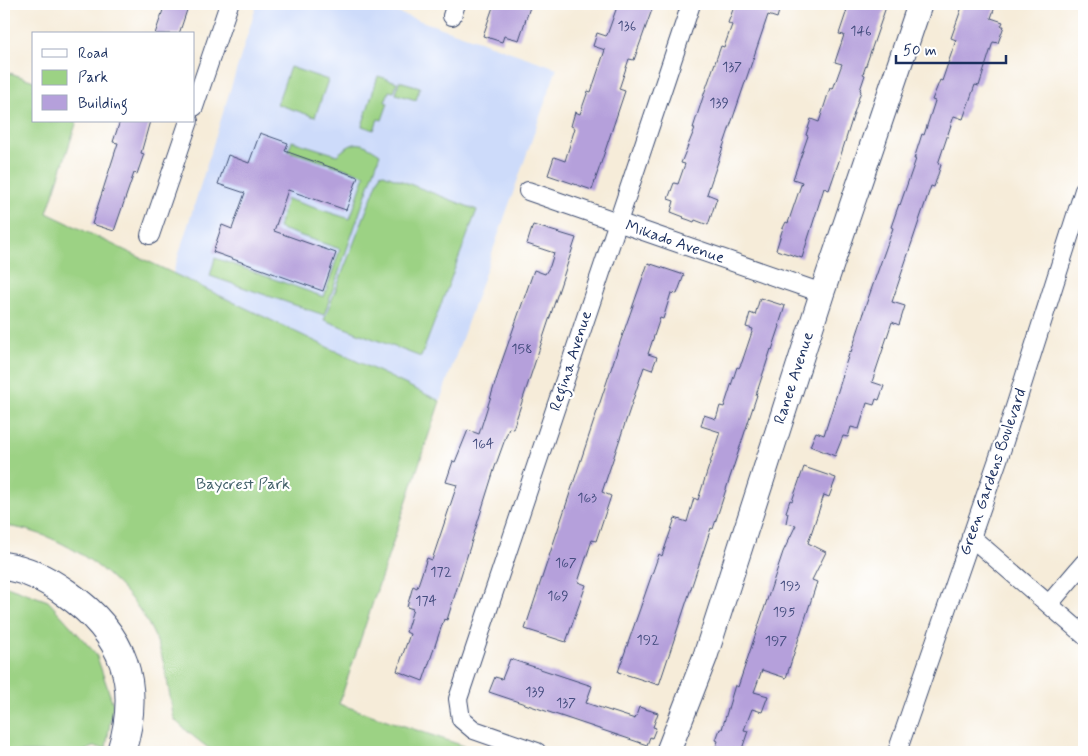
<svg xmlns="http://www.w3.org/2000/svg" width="1088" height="756" font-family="Mynerve,sans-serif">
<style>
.built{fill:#cddbfa}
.green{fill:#9cd284;stroke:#5c8071}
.building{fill:#b5a0db}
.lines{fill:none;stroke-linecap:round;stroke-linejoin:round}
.street-casing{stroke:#3c4b70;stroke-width:20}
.secondary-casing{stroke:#3c4b70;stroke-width:26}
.highway-casing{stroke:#3c4b70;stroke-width:30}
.street{stroke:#fff;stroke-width:18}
.secondary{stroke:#fff;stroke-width:24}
.highway{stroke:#fff;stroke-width:28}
.labels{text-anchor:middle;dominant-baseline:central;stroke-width:4.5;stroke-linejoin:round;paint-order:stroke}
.number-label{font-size:14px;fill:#424b7d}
.street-label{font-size:16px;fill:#1b2f5e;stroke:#fff}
.park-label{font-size:16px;fill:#426069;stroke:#fff}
</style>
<rect width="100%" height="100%" fill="#fff"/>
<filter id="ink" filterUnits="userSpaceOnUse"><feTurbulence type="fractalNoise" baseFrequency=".02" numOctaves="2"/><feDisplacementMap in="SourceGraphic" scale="10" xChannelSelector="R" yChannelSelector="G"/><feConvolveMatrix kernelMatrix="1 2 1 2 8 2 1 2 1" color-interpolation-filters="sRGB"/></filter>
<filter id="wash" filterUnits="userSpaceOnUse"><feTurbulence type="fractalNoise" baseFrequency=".0096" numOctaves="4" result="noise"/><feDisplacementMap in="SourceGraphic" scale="20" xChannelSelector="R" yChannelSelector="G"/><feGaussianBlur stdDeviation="1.12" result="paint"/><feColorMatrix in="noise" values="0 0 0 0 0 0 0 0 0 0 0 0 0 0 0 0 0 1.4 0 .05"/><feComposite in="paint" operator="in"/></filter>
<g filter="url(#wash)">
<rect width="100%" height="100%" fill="#f6ecd9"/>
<path class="built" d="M257 4H372L557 68 440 401 173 273Z"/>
<g class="green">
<path d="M290 67 328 80 315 117 277 104Z"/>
<path d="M4 71 34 81V121H77L47 213 440 401 339 704 482 752C410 752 338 752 266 752 256 752 219 755 213 751 207 748 178 724 175 720 172 715 172 704 170 697 167 679 164 660 157 642 134 584 67 532 4 526Z"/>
<path d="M378 76 397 82 394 92 389 91 385 102 388 103 382 120 378 119 374 130 362 126Z"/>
<path d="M399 81 420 87 416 100 396 94Z"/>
<path d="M292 141 337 155C356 139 360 141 380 154L324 315 210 276 215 258 324 297 340 249 278 228 287 199 350 219 365 175 288 151Z"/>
<path d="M381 173 477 210 421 357 324 320Z"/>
<path d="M4 585 48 601 96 654 113 704 106 748 93 747 82 752H12L4 748Z"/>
</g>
<g id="blocks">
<g class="building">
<path d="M165 4H189L179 34H155Z"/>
<path d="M494 4H531L519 40 504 36 502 42 483 36Z"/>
<path d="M618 4H654L634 60 629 59 619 89 625 91 592 190 548 175 554 157 565 161 575 128 571 126 575 112 580 114 588 91 591 92 605 50 593 46 597 33 606 36 607 35Z"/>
<path d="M735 4H781L777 18 768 15 707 194 717 198 708 225 695 220 694 222 689 220 683 218 684 217 671 212 674 201 668 199 674 183 678 184 685 164 681 163 695 128H693L705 91 721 46 724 47 732 25 728 23Z"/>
<path d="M849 4H887L863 74 865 75 860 90 861 91 839 161 829 190 824 188 802 258 776 250 783 228 786 222 788 223 802 182 793 179 808 136 806 135 811 119 819 122 830 88 833 89 842 64 835 62 844 35 839 34Z"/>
<path d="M963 4H996L991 18 1003 22 1001 26H1004L998 43 993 42 979 86 975 85 963 119 954 116 938 164 941 165 934 187 931 186 919 221 892 302 905 306 899 325 892 322 872 382 884 386 879 400 876 399 874 405 867 403 859 429 851 427 848 437 843 436 835 456 810 446 816 432 824 435 843 375H842L850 351 851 352 864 313H863L893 228 891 227 899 204 900 205 916 159H914L922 134 924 135 935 101 932 100 940 80 942 81 956 40 951 38Z"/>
<path d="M120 121H150L141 153 144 154 137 174 134 173 114 231 92 224 118 143 113 142Z"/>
<path d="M260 133 288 143 285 151 358 177 346 210 288 190 274 231 336 253 323 291 213 252 222 225 232 229 245 193 218 184 228 155 249 163Z"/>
<path d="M533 225 576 238 513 429 509 428 495 467 447 620 444 619 423 681 397 671 410 634 406 632 413 609 407 607 413 586 417 588 427 558 432 560 457 485 446 482 453 461 455 462 468 430 479 434 502 361 534 270 545 274 550 266 554 253 527 244Z"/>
<path d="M648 263 684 275 677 294 671 293 663 319 660 318 648 354 657 357 652 370 644 367 602 492 611 496 596 541 592 540 578 582 586 585 566 642 525 629 618 348Z"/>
<path d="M760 298 785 306 779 325 780 326 772 350 771 349 756 395H757L713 529 711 528 659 685 618 672 659 554 662 556 675 518 687 522 694 498 698 500 720 432 701 426 704 415 716 419 720 406 724 407 737 367 739 368 742 362 753 329 746 327 750 313 755 315Z"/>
<path d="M804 467 836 478 829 497 824 495 808 543 826 552 812 580 817 582 786 678 762 670 754 692 768 696 762 712 752 709 744 730 748 731 741 752H714L718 741 716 740 720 729H722L735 685 738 687 783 552 796 525 786 523 788 513 786 512 790 500 792 501Z"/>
<path d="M510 659 592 686 586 703 635 719 639 707 658 713 653 727 656 728 652 738 650 737 647 745 489 692 495 677 502 679Z"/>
</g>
</g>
</g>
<g filter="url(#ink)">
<use href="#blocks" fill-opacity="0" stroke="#3c4b70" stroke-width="1"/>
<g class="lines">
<defs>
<g id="street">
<path d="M452 16 456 4"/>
<path d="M194 107 229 4"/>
<path d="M528 191 822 293"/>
<path d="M150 235 189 121"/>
<path d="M971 537 1084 635"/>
<path d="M1049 604 1084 563"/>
<path d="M537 752 474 730 461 719 458 699 691 4"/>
<path d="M897 752 1002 448 1084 190"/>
</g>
<path id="secondary" d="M668 752 705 657 822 293 920 4"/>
<path id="highway" d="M4 566C26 569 48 580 66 593 125 634 142 685 121 752"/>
</defs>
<use href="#street" class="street-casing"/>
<use href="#secondary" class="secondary-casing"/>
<use href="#highway" class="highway-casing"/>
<use href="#street" class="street"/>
<use href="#secondary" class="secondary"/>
<use href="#highway" class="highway"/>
</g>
</g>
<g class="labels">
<g class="number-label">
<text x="627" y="26">136</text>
<text x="861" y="31">146</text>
<text x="732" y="67">137</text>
<text x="719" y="103">139</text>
<text x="522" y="349">158</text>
<text x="483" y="444">164</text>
<text x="587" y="498">163</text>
<text x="566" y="563">167</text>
<text x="441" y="572">172</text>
<text x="790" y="586">193</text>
<text x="558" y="596">169</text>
<text x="426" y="601">174</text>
<text x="784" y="612">195</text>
<text x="648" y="640">192</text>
<text x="776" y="641">197</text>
<text x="535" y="692">139</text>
<text x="566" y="703">137</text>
</g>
<g class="street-label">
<text transform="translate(675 242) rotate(19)">Mikado Avenue</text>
<text transform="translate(571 361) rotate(-72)">Regina Avenue</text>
<text transform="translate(794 378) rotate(-72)">Ranee Avenue</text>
<text transform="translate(993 472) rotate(-71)">Green Gardens Boulevard</text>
</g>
<g class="park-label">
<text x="243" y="484">Baycrest Park</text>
</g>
</g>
<rect width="1088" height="756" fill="none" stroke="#fff" stroke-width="20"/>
<rect x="32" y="32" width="162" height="90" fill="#ffffff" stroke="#a4acbf"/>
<rect x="42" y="49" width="25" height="8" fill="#ffffff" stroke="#a4acbf"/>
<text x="78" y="58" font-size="15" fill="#1b2f5e">Road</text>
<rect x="42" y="70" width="25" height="15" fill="#9cd284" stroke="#a4acbf"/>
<text x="78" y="82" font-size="15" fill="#1b2f5e">Park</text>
<rect x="42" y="95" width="25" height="15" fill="#b5a0db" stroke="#a4acbf"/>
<text x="78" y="108" font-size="15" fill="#1b2f5e">Building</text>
<path d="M896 55v8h110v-8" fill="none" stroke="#1b2f5e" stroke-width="2.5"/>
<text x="903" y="55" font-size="15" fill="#1b2f5e" stroke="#ffffff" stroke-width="4" paint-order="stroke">50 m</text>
</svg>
